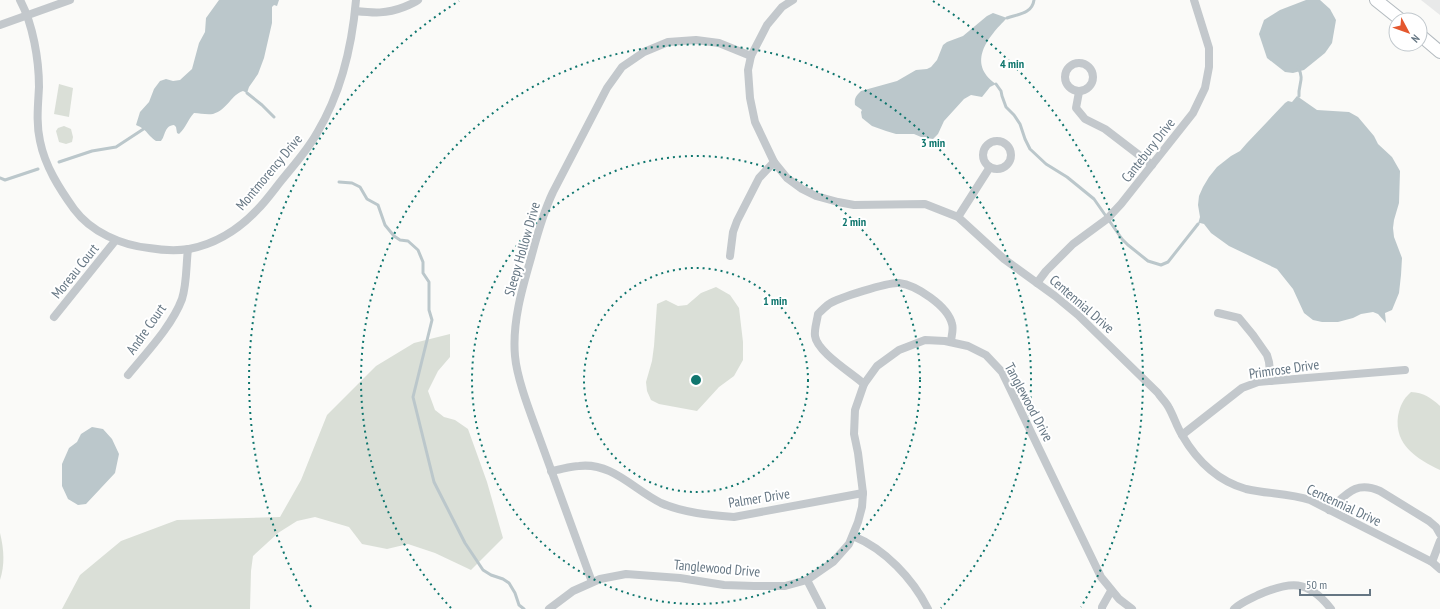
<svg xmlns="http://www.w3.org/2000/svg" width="1440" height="609" font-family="'PT Sans Narrow',sans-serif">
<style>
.built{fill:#e8e9e9}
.green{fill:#dadfd7}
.water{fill:#bbc7cb}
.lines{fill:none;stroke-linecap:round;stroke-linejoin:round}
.stream{stroke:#bbc7cb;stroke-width:3}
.secondary-casing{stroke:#b3babf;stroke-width:14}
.minor{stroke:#c3c8cc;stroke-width:8}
.secondary{stroke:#fff;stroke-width:12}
.ring{fill:none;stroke:#0f766e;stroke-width:2;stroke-dasharray:2 4}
.labels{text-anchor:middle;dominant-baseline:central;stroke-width:4;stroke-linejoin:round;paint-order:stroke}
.street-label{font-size:14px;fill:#657683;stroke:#fff}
.centre{fill:#0f766e;stroke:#fff;stroke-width:2}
.ring-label{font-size:12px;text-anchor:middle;font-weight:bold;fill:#0f766e;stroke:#fff;stroke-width:4;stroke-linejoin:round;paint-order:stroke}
</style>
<rect width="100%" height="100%" fill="#fafaf8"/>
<path class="built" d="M1421 0H1440V15Z"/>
<g class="green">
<path d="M59 84 73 88 69 117 54 114Z"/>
<path d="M64 126 71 129 73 137 72 142 66 144 59 142 56 131 58 128Z"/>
<path d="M716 287 730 295 739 308 743 342V360L734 376 719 387 697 411 659 404 651 400 647 391 646 382 652 361 654 346 657 304 666 300 678 306 687 305 701 293Z"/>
<path d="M450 334V357L438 371 428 391 435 410 444 417 455 420 468 429 487 482 503 538 471 570 435 553 408 544 387 549 362 544 349 527 315 517 297 521 278 533 253 556 251 571 250 609H62L80 575 121 541 177 520 280 517 301 480 327 415 376 366 414 343Z"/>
<path d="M1411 392C1424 393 1430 397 1440 406V470C1417 459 1394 445 1398 416 1400 406 1403 399 1411 392Z"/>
<path d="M0 533C4 549 5 565 0 580Z"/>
</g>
<g class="water">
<path d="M219 0H279L277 6 274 5 272 7V23L264 58 258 74 249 87 247 93 243 91C232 94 227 110 213 114 206 115 200 113 194 113 188 119 186 128 179 134L177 133 176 127 174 125C164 126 166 135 161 141H156C146 134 148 130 136 125L140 112 149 102 154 89 160 81 166 79 173 81 180 80 192 69 199 43 205 32 206 18Z"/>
<path d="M1306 0H1320L1330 9 1336 20 1332 43 1325 53 1304 70 1293 73 1285 72 1267 58 1259 34 1264 20 1280 10Z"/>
<path d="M993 13 1007 18C988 37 966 63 996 84L990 87 982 97 971 95 964 99 944 121 938 134 933 139 921 137 914 134H896L886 131 872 126 862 118 861 112 862 110 855 105C854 98 856 96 861 91L897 81 916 70 927 69 931 67 937 60 943 45 947 42 963 36 987 16Z"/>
<path d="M1297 96 1317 110 1349 112 1358 117 1374 136 1378 144 1392 157 1400 171 1399 203 1394 220 1393 228 1394 237 1402 258 1401 275 1399 293 1392 310 1385 313 1386 323 1378 314 1373 312 1361 314 1353 318 1338 322H1322L1313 320 1304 313 1293 289 1277 269 1229 246 1211 233 1204 224 1200 223 1198 224 1200 217 1198 205 1199 196 1203 187 1209 177 1217 167 1231 156 1240 151 1247 143 1285 103 1288 101 1292 102Z"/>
<path d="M92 427 103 429 112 439 119 454 115 473 86 504 78 505 68 499 62 486V464L69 448 77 442 81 434Z"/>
</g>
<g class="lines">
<g class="stream">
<path d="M1007 18C1018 14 1032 14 1034 0"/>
<path d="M1298 67C1305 81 1298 83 1299 96"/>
<path d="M996 84 1001 91 1002 96 1006 107 1014 115 1020 124 1025 139 1030 149 1046 164 1067 177 1094 199 1122 239 1128 245 1148 261 1161 265 1168 262 1198 224"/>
<path d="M247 93 262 105 274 117"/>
<path d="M59 162 92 151 116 147 145 128"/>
<path d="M0 178 5 180 38 169"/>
<path d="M339 182 352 183 360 187 367 199 378 205 385 225 394 236 400 240 408 241 418 250 423 262V273L429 282V310L432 320 413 397 434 482 465 543 483 570 491 575 503 579 509 583 515 593 519 605 524 609"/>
</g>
<defs>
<g id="secondary">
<path d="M1376 0 1401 20"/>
<path d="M1420 35 1440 52"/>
</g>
</defs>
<use href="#secondary" class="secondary-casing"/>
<g class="minor">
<path d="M20 0C33 24 39 60 39 87 38 106 36 123 40 141 45 166 59 188 74 209 91 232 121 245 149 248 161 250 176 251 189 249 215 244 239 229 257 210 266 201 273 191 281 181 293 166 307 151 317 133 341 93 352 47 356 0"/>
<path d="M793 0 782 7 767 25 751 56 748 70 750 98 755 122 774 162 787 178 802 189 816 196 838 202 854 205 925 204 958 217 1004 259 1055 296 1078 315 1158 393C1161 398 1166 402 1169 408 1174 417 1177 427 1182 435 1197 461 1218 481 1246 489 1267 494 1289 493 1310 500L1432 562 1440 569"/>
<path d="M355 11C374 13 386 14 404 7 409 5 414 3 418 0"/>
<path d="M0 25 70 0"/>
<circle cx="1079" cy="77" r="14"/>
<path d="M1079 92 1076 108 1085 119 1105 129 1152 165"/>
<circle cx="997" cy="155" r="14"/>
<path d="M958 217 990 167"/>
<path d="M730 256 733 232 737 221 759 178 774 162"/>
<path d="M1037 283 1046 271 1073 244 1107 219 1121 204 1193 113 1205 88 1209 67V48L1194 0"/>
<path d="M1218 313 1239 318 1253 335 1267 355 1269 362 1271 381"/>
<path d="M54 317 115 241"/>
<path d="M128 375C146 353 172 326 182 299 187 283 186 265 188 249"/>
<path d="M864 384C852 373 817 352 815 336 814 330 817 321 818 314 821 311 825 307 829 304 838 298 888 282 899 283 916 285 948 306 952 324 954 329 951 337 951 342"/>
<path d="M1182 435 1242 388 1258 382 1405 370"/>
<path d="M551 471C560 470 570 466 579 466 612 462 634 490 661 503 684 513 709 515 734 517L863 493"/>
<path d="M1329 510C1346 495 1355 480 1380 491L1429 521 1436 527 1440 534"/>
<path d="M853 536C885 549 913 579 928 609"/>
<path d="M1432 562 1440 541"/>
<path d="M807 580 822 609"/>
<path d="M592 582C574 533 556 484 538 434 530 412 517 379 515 356 512 323 522 289 531 258 537 235 543 213 553 192L607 88 622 67 644 52 668 42 696 40 719 43 751 56"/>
<path d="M549 609 573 591 600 579 626 574 680 578 724 585 754 586H785L807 580 833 562 849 544 858 522 862 507 863 493 858 453 854 434 855 410 864 384 877 366 899 350 925 340 945 341 968 346 986 355 1002 372 1101 577 1119 599 1132 609"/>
<path d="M1102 609V607L1111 591"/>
<path d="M1234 609C1240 603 1250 599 1258 595 1290 581 1308 579 1331 609"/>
</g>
<use href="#secondary" class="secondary"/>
</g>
<g class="ring">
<circle cx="696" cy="380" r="112"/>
<circle cx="696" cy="380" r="224"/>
<path d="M451 608A335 335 0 1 1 941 608"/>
<path d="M311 607A447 447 0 0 1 459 1M933 1A447 447 0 0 1 1081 607"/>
</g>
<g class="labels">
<g class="street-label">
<text transform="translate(1148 150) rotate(-52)">Cantebury Drive</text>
<text transform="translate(269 172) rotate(-50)">Montmorency Drive</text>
<text transform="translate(522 249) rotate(-74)">Sleepy Hollow Drive</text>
<text transform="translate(75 271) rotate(-51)">Moreau Court</text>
<text transform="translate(1082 304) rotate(41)">Centennial Drive</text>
<text transform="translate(146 329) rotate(-55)">Andre Court</text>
<text transform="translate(1284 369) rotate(-8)">Primrose Drive</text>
<text transform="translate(1029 402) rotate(62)">Tanglewood Drive</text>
<text transform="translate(759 498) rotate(-9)">Palmer Drive</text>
<text transform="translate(1344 505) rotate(25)">Centennial Drive</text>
<text transform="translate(717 568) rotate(5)">Tanglewood Drive</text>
</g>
</g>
<circle cx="696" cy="380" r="6" class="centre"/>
<g class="ring-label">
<text x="1012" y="68">4 min</text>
<text x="933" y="147">3 min</text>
<text x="854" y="226">2 min</text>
<text x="775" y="305">1 min</text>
</g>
<g transform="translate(1408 32) rotate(131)"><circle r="19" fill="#ffffff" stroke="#c1c8cd"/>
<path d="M0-3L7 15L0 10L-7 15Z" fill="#e4572e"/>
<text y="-6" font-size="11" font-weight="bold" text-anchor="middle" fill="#657683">N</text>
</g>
<path d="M1300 589v6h70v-6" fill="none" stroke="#657683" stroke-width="2"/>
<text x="1306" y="589" font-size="12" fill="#657683" stroke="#ffffff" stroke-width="3" paint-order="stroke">50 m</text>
</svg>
